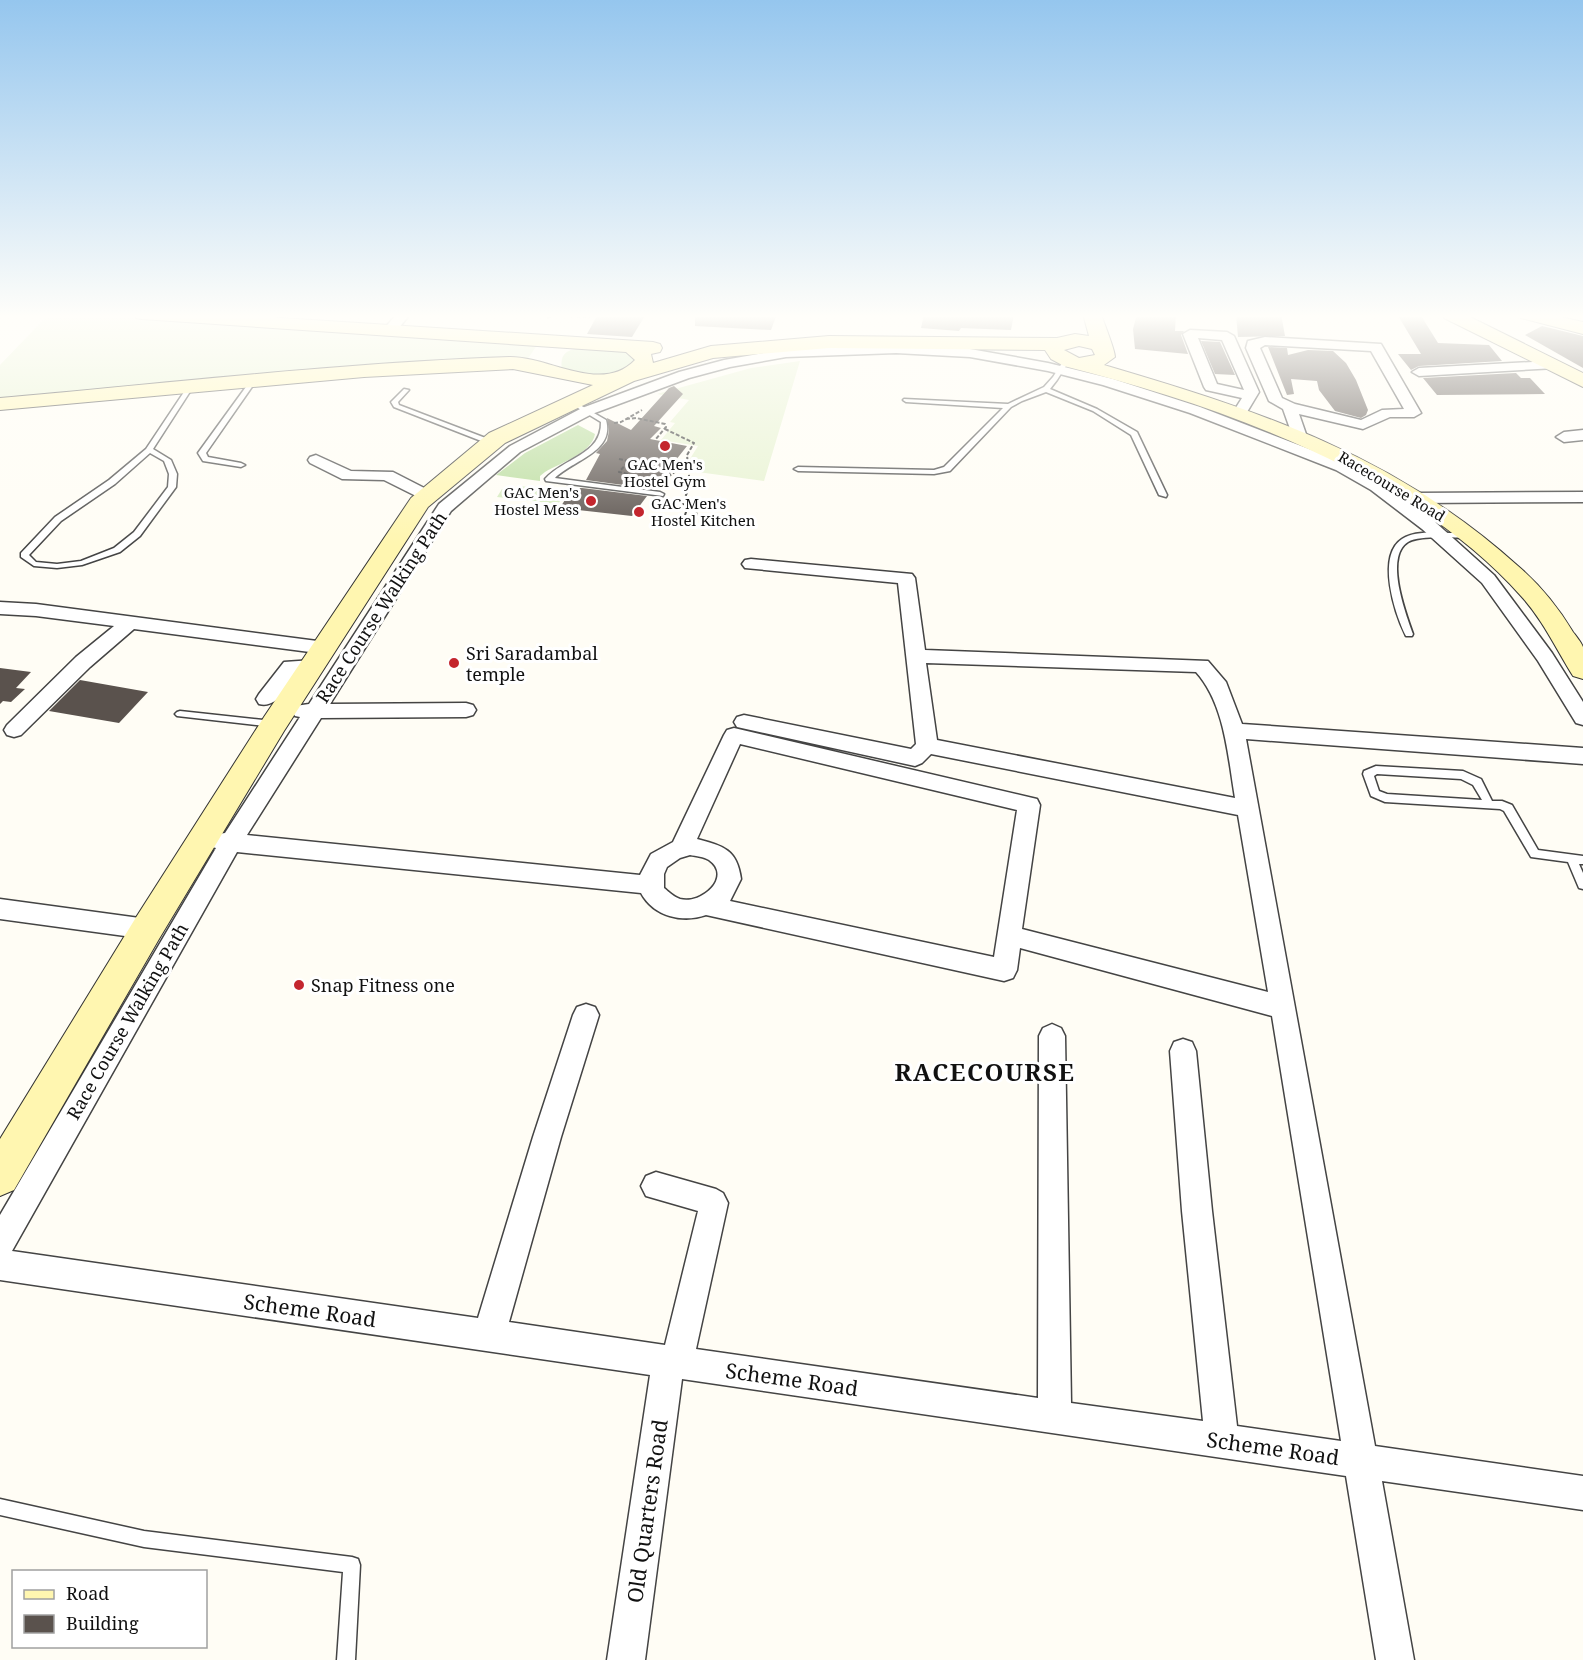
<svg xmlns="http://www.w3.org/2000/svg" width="1583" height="1660" font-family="'Noto Serif',serif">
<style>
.green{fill:#d5ebbd}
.forest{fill:#b9dc9c}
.pitch{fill:#e6f2cf}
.building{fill:#5a524d}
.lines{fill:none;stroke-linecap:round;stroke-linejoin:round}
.lane-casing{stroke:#444;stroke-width:3}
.street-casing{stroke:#444;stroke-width:3}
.secondary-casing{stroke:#333;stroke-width:2}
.path{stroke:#333;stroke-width:2;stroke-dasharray:4 2;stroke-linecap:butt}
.lane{fill:#fff;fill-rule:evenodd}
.street{fill:#fff;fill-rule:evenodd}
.secondary{fill:#fff6b0;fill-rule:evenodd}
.poi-dot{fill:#c4262e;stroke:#fff;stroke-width:2}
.labels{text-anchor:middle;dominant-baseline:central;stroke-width:6;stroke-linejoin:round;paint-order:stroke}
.far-poi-label{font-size:15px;fill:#111;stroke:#fff}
.far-street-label{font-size:15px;fill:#111;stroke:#fff}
.street-label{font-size:18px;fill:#111;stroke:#fff}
.poi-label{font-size:18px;fill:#111;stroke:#fff;text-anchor:start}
.near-street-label{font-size:21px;fill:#111;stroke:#fff}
.district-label{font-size:24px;font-weight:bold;letter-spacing:1.5px;fill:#111;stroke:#fff}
</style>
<rect width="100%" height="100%" fill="#fffdf5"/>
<g class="green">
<path d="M583 348 632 351 638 355 634 365C608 377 590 378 562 370 559 353 568 349 583 348Z"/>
<path d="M520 486 566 492 558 504 497 497 502 489 517 490Z"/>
</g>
<path class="forest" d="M578 425 595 434C592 453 560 463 545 472L540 476V481L496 475 525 453Z"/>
<g class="pitch">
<path d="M49 314H134L537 345 527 360 0 401V365Z"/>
<path d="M800 361 764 481 683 470 698 446 661 440 675 423 670 422 689 400 657 394 751 368Z"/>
</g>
<g class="building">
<path d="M598 314H646L632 337 587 334Z"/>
<path d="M695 314H777L771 330 695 326Z"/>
<path d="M924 314H1014L1011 330 961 328 959 331 921 328Z"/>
<path d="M1137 314H1176L1175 331H1184L1181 335 1188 354 1135 349 1133 329Z"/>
<path d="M1236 314H1281L1285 336 1238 337Z"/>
<path d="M1397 314H1420L1438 343 1489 345 1502 361 1419 366 1411 370 1398 354H1421Z"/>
<path d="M1542 326 1583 336V368L1525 335Z"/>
<path d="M1201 341 1220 342 1235 375 1215 374Z"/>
<path d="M1268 347 1287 348 1288 355 1308 350 1333 351 1346 363 1356 380 1368 410 1366 415 1361 418 1335 411 1319 390 1317 381 1291 379 1294 394 1287 395Z"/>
<path d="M1516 373 1521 378H1530L1545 394 1437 395 1423 378Z"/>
<path d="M674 386 683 394 654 426 661 428 650 439 687 446 653 489 586 480 600 454 596 453 607 441 609 431 607 418 631 430 669 388Z"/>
<path d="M572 488H582L647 496 632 516 560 508Z"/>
<path d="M0 668 31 672 16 688 25 689 11 702 3 701 0 704Z"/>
<path d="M80 680 148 692 119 723 49 711Z"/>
</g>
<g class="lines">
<defs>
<g id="lane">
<path d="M1064 360 1069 361 1057 380 1050 389 1097 409 1137 432 1167 495 1166 497 1159 495 1131 435 1093 411 1046 392 1022 401 1011 407 950 471 934 474 798 471 794 469 798 467 934 470 944 467 1003 408 906 402 903 400 904 399 1008 404 1044 387 1053 377Z"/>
<path d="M251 380 256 381 206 453 208 457 241 463 245 465 241 467 203 461 198 453Z"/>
<path d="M188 386 193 387 153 449 171 460 177 474 176 487 140 536 120 552 82 565 57 568 34 566 21 557V553L55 517 109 480 146 449ZM150 453 164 461 169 474 168 487 134 532 114 548 81 561 57 564 36 562 29 555 61 521 115 484Z"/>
<path d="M404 389 409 390 398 402 399 405 496 442 489 444 394 407 391 402Z"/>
<path d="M580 405 606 420C615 452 573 460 555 478L660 492 664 494 663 496 546 481 545 479C563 458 602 455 601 422L578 408V406Z"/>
<path d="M1454 533 1468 534 1472 536 1468 538C1453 538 1420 535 1408 542 1384 557 1406 614 1413 634L1412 636H1406C1395 614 1376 556 1402 539 1415 530 1439 533 1454 533Z"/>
<path d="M180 711 273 721 278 724 273 727 177 716 175 714 177 712Z"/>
<path d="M1376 766 1463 771 1481 779 1492 801H1502L1512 805 1538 850 1583 856V864H1579L1583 873V889L1579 888 1568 862 1531 857 1504 811 1500 809 1385 802 1371 796 1363 774 1364 771ZM1377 774 1461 779 1473 785 1482 800 1387 794 1379 791 1374 776Z"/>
<path d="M0 1499 144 1531 352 1557 358 1559 360 1565 355 1660H337L343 1572 144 1547 0 1515Z"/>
</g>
<g id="street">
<path d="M265 314H279L267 325H257L255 322Z"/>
<path d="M397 314H410L394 334H384L382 331Z"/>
<path d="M1190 330 1227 332 1234 336 1259 392 1244 417 1239 418 1232 414 1242 398 1206 390 1204 387 1183 334ZM1198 338 1222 340 1244 390 1217 384Z"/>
<path d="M1265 337 1381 344 1421 413 1414 417H1390L1363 429 1299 414 1307 437 1299 442 1294 440 1283 409 1269 401 1246 348 1248 341ZM1265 345 1371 351 1404 409 1382 410 1361 420 1295 404 1282 398 1260 348Z"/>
<path d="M896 345 970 349 1048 363 1113 379 1200 407 1348 464 1383 484 1434 521 1494 575 1552 653 1583 702V725L1576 723 1538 661 1482 583 1422 529 1371 490 1336 470 1190 413 1103 385 1048 371 970 357 896 353 786 357 730 367 689 378 592 414 520 452 451 511 330 704 466 703 473 705 476 710 473 715 466 717 321 718 247 835 640 875 651 854 673 842 724 735 727 730 734 728 1037 799 1040 805 1022 929 1268 992 1238 815 931 754 922 763 915 766 737 727 734 722 737 717 744 715 911 749 916 744 898 583 745 568 742 564 745 560 751 559 912 574 915 578 925 650 1208 661 1226 682 1242 724 1583 748V764L1246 739 1375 1446 1583 1476V1510L1382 1481 1414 1660H1376L1346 1476 682 1379 645 1660H607L650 1375 0 1280V1215L216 848 212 847 209 841 212 835 225 833 300 717 295 716 292 711 295 706 309 704 439 504 510 446 582 408 679 372 724 360 786 349ZM926 663 1196 672C1225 704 1228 757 1235 798L937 740ZM740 744 1017 810 994 957 730 901 741 879C737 849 723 846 697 839ZM237 852 641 893C654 917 683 923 706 915L1004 981 1013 978 1017 970 1020 948 1272 1016 1341 1441 1237 1426 1212 1211 1196 1051 1192 1042 1183 1039 1174 1042 1170 1051 1182 1211 1203 1421 1071 1403 1065 1036 1061 1028 1052 1024 1043 1028 1039 1036 1038 1398 696 1349 728 1203 723 1193 716 1189 656 1172 646 1176 641 1186 646 1196 698 1211 665 1345 509 1322 561 1137 599 1015 595 1007 586 1004 577 1007 573 1015 533 1137 478 1318 12 1251ZM690 855C696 856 704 857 709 860 733 877 701 905 680 899 674 897 669 892 664 888V874L667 867 680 858Z"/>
<path d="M1551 361 1556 362 1558 365 1556 368 1419 376 1412 372 1419 368Z"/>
<path d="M1583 430V440L1564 442 1556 437 1564 432Z"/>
<path d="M316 455 351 471 393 472 434 493 436 496 434 499H422L384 480 342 479 310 463 308 460 310 457Z"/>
<path d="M1583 492V502L1417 503 1409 498 1417 493Z"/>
<path d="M0 602 36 604 325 642 332 644 335 648 332 652 325 654 134 629 90 667 21 735 14 737 7 735 4 730 7 725 76 657 114 626 36 616 0 614Z"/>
<path d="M313 660 320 661 323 666 320 671 297 673C287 686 277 709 259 704L256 699 259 694 284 662Z"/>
<path d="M0 899 147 919 156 922 159 929 156 936 147 939 0 919Z"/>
</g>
<g id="secondary">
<path d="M133 314H220L653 342 660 344 662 348 660 352 651 354 653 363 711 346 829 336 1057 338 1075 334 1089 336 1083 314H1101C1104 323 1115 350 1115 357L1104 365C1260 411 1395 455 1518 566 1540 585 1558 607 1573 632 1576 636 1581 642 1583 647 1583 656 1583 670 1583 679L1573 676C1556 649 1543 620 1521 596 1413 474 1219 405 1064 366L1051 359 1045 350 829 348 713 358 634 381 505 443 428 507 284 731 159 939 14 1190 0 1196V1139L135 919 264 717 411 498 489 433 593 385 513 369 364 377 0 410V398C169 383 339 363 509 357 549 356 601 395 635 360L626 352 142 319 136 318ZM1079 346 1092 349 1095 355 1079 358 1064 350Z"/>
<path d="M1441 314H1464L1583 373V387L1444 318Z"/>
<path d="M1518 314H1548L1583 322V334L1521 318Z"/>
</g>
</defs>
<use href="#lane" class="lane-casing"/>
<use href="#street" class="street-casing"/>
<use href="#secondary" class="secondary-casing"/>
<g class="path">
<path d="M547 318 554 316 589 317 591 314"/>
<path d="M626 419 636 418 665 424 666 427 655 440"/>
<path d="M614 423 621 422 642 410"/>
<path d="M665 429 694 443 687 455 690 486 682 504"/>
<path d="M619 459 629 461 619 472 628 474 624 480"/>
<path d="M668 477 689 461"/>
<path d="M662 483 671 471 667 470"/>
<path d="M672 499 697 510 696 516 732 518"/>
<path d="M685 515 688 506"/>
</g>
<use href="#lane" class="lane"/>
<use href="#street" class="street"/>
<use href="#secondary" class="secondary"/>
</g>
<linearGradient id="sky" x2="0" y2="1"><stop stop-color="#95c6ee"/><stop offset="0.58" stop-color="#fffefa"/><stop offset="1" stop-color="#fffefa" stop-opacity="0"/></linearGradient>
<rect width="1583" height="546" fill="url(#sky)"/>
<g class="poi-dot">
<circle cx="665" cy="446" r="6"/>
<circle cx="591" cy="501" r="6"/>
<circle cx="639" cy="512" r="6"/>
<circle cx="454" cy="663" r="6"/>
<circle cx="299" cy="985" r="6"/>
</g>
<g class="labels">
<g class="far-poi-label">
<text x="665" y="464">GAC Men's<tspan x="665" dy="17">Hostel Gym</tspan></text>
<text x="579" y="492" text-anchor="end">GAC Men's<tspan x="579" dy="17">Hostel Mess</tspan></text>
<text x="651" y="503" text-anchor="start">GAC Men's<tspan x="651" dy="17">Hostel Kitchen</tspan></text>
</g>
<g class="far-street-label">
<text transform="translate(1392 486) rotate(31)">Racecourse Road</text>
</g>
<g class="street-label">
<text transform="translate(381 607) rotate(-57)">Race Course Walking Path</text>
<text transform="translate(127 1021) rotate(-60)">Race Course Walking Path</text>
</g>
<g class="poi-label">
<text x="466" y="653">Sri Saradambal<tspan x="466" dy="21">temple</tspan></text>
<text x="311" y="985">Snap Fitness one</text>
</g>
<g class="near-street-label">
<text transform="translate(310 1310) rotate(8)">Scheme Road</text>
<text transform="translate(792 1379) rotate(8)">Scheme Road</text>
<text transform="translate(1273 1448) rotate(8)">Scheme Road</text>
<text transform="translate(647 1511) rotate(-82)">Old Quarters Road</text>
</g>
<g class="district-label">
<text x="985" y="1071">RACECOURSE</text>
</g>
</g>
<rect x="12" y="1570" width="195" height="78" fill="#ffffff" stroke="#a0a0a0" stroke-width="1.5"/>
<rect x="24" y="1590" width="30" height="9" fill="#fff6b0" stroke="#a0a0a0" stroke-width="1.5"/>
<text x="66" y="1600" font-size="18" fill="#111111">Road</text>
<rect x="24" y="1615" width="30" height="18" fill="#5a524d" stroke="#a0a0a0" stroke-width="1.5"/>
<text x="66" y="1630" font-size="18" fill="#111111">Building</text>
</svg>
